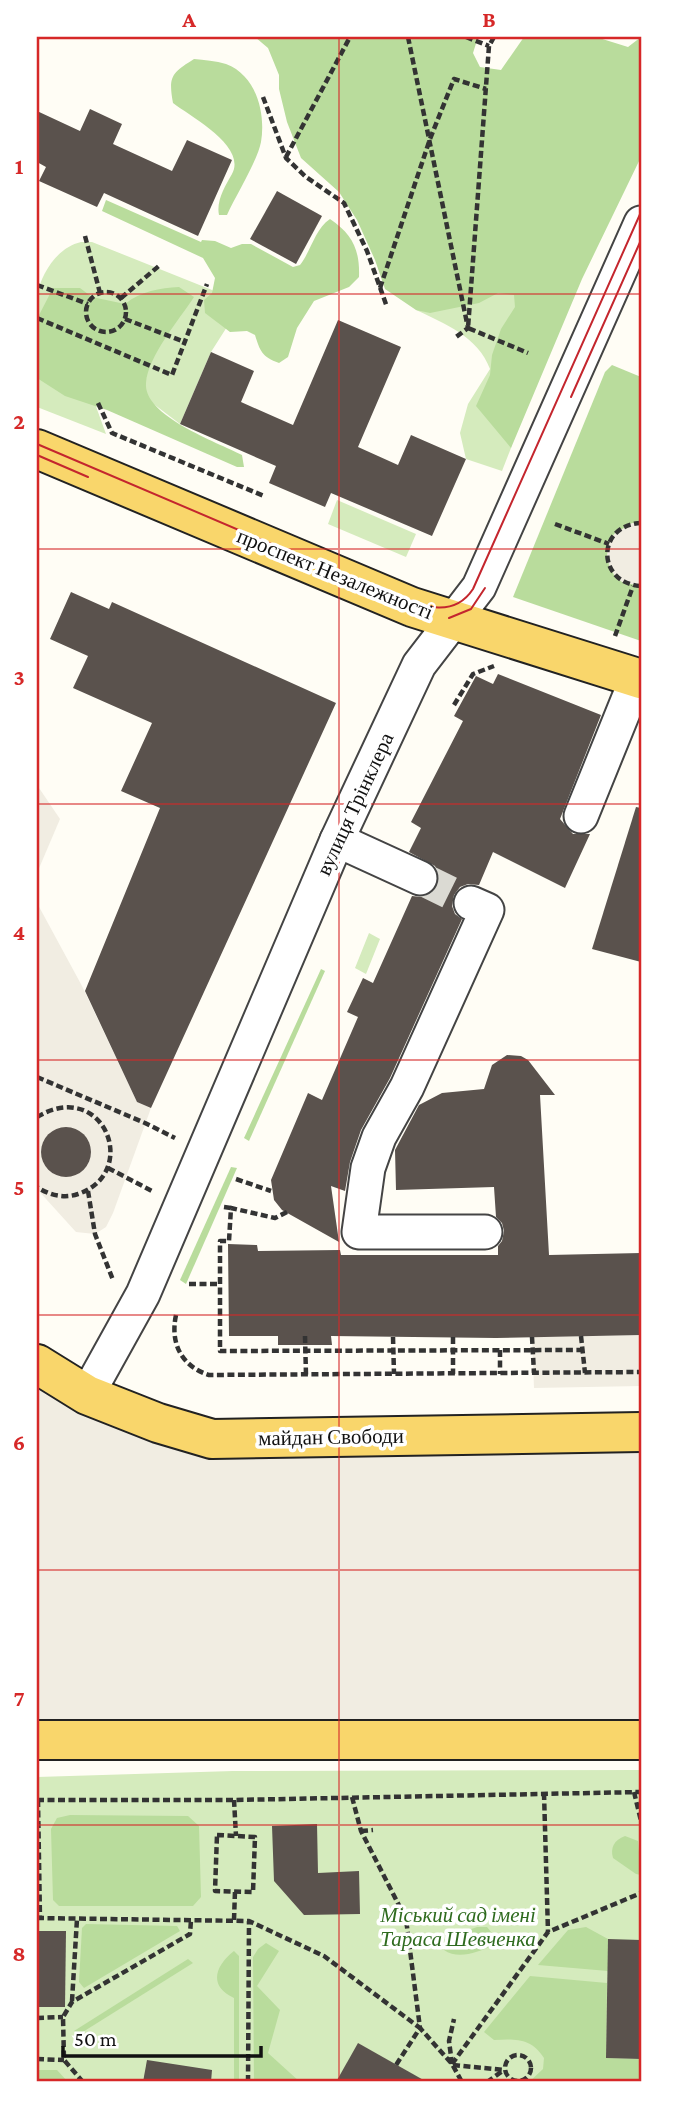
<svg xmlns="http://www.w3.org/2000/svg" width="678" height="2119" font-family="'Crimson Pro',serif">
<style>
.green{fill:#d5ebbd}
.forest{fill:#b9dc9c}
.plaza{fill:#f1ede2;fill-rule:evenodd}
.building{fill:#5a524d}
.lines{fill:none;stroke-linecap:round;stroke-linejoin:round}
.minor-tunnel{stroke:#dbdad3;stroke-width:33;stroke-dasharray:33 17;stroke-linecap:butt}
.minor-casing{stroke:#444;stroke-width:37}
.major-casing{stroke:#222;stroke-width:42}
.path{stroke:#333;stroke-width:4.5;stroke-dasharray:7 3.5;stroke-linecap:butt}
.minor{stroke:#fff;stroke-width:33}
.major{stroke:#f9d66b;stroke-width:38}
.tram{stroke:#c4262e;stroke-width:2}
.grid{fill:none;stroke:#d62828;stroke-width:2;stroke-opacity:0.55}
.labels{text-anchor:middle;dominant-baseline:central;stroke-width:7;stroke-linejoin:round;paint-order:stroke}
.street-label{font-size:21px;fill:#111;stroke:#fff}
.park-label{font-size:21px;font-style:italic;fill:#2f6b1f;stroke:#fff}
.neatline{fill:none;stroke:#d62828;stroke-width:2.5}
.grid-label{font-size:23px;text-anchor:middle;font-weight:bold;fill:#d62828}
</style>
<rect width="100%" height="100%" fill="#fffdf5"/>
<g class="green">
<path d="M81 242H92L212 290 239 308 211 352 180 424 76 345 37 324C37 315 35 305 37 296 41 273 58 247 81 242Z"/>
<path d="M508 262 535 292 511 448 502 471 466 459 460 433 468 404 490 369C478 337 446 324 416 310Z"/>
<path d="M37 378 94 401 106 434 37 407Z"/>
<path d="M337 500 416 534 406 557 328 524Z"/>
<path d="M369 933 380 939 366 974 355 968Z"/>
<path d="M641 1770V2082H37V1777L233 1771Z"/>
</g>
<g class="forest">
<path d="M255 37H478L473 53 480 67 501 70 524 37H596L628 47 641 37V157L582 279 511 448 476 406 490 375 492 355 501 329 515 307 514 295 498 293 479 303 430 313 416 310 385 289 375 260 357 220 339 192 301 158 287 122 279 89V75L268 48Z"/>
<path d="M194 59C204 60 216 61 226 64 256 75 266 113 261 142 257 162 236 195 227 215H219C216 201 225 186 232 174 247 146 191 117 173 103 168 76 172 73 194 59Z"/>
<path d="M106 200 201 242 202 240 215 241 231 248 242 244H251L293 267 300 265C311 251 315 229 330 219 352 234 360 249 359 277L349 287 314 301 297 328 288 357 279 363C262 357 260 351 255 335L247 331 230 332 205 313 204 300 212 293 215 278 203 258 102 211Z"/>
<path d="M179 287 194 297C179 320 148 356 146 383 143 416 217 442 242 455L244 467H237L107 410 65 396 37 378V319L53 288H80L92 297 125 304C141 291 160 288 179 287Z"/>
<path d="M612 365 641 377V641L513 597 605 372Z"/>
<path d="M321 969 325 971 249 1141 244 1138Z"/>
<path d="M231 1167 237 1168 186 1284 180 1280Z"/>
<path d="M70 1815 188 1816 199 1826 201 1897 193 1906H59L53 1900 51 1829 57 1818Z"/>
<path d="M625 1836 638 1841 641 1875 636 1874 613 1858C610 1848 614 1840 625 1836Z"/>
<path d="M86 1924 177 1926 180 1931 84 1988 79 1982 82 1928Z"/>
<path d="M477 1927H487L496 1938 492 1946C478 1952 458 1960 444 1950V1939Z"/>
<path d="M586 1927 608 1939V1971L538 1965 568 1930Z"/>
<path d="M266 1943 279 1951 257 1986 280 2010 268 2053 300 2082H254L253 1957 258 1949Z"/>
<path d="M234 1951 239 1956V2082H234V1998C208 1986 215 1966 234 1951Z"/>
<path d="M188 1959 193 1963 78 2035 74 2031Z"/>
<path d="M530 1976 607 1983 606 2058 641 2059V2082H529L543 2069 544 2058C531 2038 516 2039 494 2040L484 2032Z"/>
<path d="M37 2070H57L68 2082H37Z"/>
</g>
<g class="plaza">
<path d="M632 523H641V586L622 582 614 575 609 565 607 555 609 544 614 534Z"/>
<path d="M37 785 60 819 37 873Z"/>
<path d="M37 903 82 986 137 1102 151 1108 113 1213 106 1227 95 1234 76 1232 37 1189ZM68 1127 83 1134 91 1148V1156L88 1164 76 1175 60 1176 47 1167 41 1152 43 1144 53 1131Z"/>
<path d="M641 1335V1386L534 1388 532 1337Z"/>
<path d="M37 1364 158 1423 641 1432V1740H37Z"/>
</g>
<g class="building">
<path d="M90 109 122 124 113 144 172 171 187 140 232 160 198 236 104 193 97 207 39 181 46 167 37 162V111L80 131Z"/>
<path d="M277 191 322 216 296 264 250 239Z"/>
<path d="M338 320 401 347 358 447 398 465 411 435 466 459 432 536 331 493 325 507 269 483 276 466 180 424 211 352 254 371 241 402 293 425Z"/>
<path d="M71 592 109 609 112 602 336 703 151 1108 137 1102 85 991 160 808 121 791 152 723 73 688 88 656 50 639Z"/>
<path d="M498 674 601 715 560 819 573 834H590L565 888 493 852 479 885 468 884 460 887 454 895 452 906 455 914 462 919 390 1078 361 1130 350 1162 345 1191 331 1186 339 1242 282 1210 274 1200 271 1180 308 1093 322 1100 358 1017 347 1012 363 978 373 983 412 896 421 897 431 894 438 885 439 876 435 866 409 852 421 828 411 822 463 721 454 716 476 676 493 684Z"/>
<path d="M636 807 641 808V962L592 949Z"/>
<path d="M507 1055 521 1056 528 1060 555 1095H540L549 1255 641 1253V1335L496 1338 331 1336 332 1345H278V1336H229L228 1244 257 1245 258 1251 340 1250 341 1255H498V1246L502 1241 504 1231 502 1223 496 1217 494 1187 396 1190 395 1150 419 1105 442 1093 484 1089 492 1065Z"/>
<circle cx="66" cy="1152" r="25"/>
<path d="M317 1824 318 1873 359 1871 360 1914 304 1915 274 1881 272 1826Z"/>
<path d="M37 1931H66L65 2007H37Z"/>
<path d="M608 1939 641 1940V2059L606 2058Z"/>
<path d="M358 2043 427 2082H336Z"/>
<path d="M147 2060 212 2070 211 2082H143Z"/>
</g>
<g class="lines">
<path class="minor-tunnel" d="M420 878 471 903"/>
<defs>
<g id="minor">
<path d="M581 816 637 678"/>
<path d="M337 840 420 878"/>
<path d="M471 903 487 910 407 1087 379 1137 368 1168 359 1232H485"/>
<path d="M87 1395 143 1294 337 840 419 665 479 587 641 223"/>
</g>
<g id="major">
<path d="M37 449 412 607 641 679"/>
<path d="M37 1364 87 1395 158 1423 212 1439 641 1432"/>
<path d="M37 1740H641"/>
</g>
</defs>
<use href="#minor" class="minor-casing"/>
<use href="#major" class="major-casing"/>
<g class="path">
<path d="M408 37 468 328 456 337"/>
<path d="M466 37 489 46"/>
<path d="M494 37 489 46 468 328 528 353"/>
<path d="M263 97 286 158 306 177 344 203 367 251 387 307"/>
<path d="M286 157 350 37"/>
<path d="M85 236 100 293"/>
<path d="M37 285 88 304"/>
<path d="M380 288 430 139 454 79 486 89"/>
<circle cx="106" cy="312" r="20"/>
<path d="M121 298 160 265"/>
<path d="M37 318 172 375 207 284"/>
<path d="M125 319 185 342"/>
<path d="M98 403 112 433 264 496"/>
<path d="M641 523C596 525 596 583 641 586"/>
<path d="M555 524 609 544"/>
<path d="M615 636 633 586"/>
<path d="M454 705 473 674 494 666"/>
<path d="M37 1077 145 1123 175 1138"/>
<path d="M37 1117C104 1077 141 1173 78 1194 64 1199 49 1195 37 1187"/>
<path d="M108 1168 152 1191"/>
<path d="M236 1179 271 1191"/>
<path d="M88 1191 95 1234 113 1280"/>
<path d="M224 1207 231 1208"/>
<path d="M287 1212 275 1218 231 1208 229 1241H220V1351L583 1350"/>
<path d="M189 1284H220"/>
<path d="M176 1315C170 1343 181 1366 209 1375L641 1372"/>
<path d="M305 1336 306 1375"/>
<path d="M581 1336 585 1373"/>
<path d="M393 1337 394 1374"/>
<path d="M453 1337V1374"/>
<path d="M532 1337 534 1373"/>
<path d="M500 1350V1374"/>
<path d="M634 1792 641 1821"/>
<path d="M544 1793 548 1932"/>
<path d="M352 1797 361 1831 406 1919 420 2028 452 2064 462 2082"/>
<path d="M37 1800H234L641 1792"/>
<path d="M38 1800 40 1918"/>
<path d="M234 1800 236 1836"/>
<path d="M361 1831 373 1830"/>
<path d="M217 1835 255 1837 253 1892 215 1891Z"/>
<path d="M37 1918 249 1921 324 1956 420 2028 396 2065"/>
<path d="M234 1920 235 1891"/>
<path d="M72 2001 77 1919"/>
<path d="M37 2018 63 2017"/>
<circle cx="518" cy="2068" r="13"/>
<path d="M37 2059 64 2060"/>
<path d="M452 2064 548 1932 641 1893"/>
<path d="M452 2064 449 2041 454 2019"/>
<path d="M453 2065 505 2070"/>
<path d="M83 2082 64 2060 63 2017 72 2002 190 1934 191 1920"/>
<path d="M248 2082 249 1921"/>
<path d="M487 2082 504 2070"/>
</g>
<use href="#minor" class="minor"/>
<use href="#major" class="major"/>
<g class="tram">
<path d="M571 397 641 240"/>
<path d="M37 444 389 594C418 604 452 621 473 589L641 212"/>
<path d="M37 455 88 477"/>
<path d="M449 618 471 609 485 588"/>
</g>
</g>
<path class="grid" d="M339 37V2082M37 294H641M37 549H641M37 804H641M37 1060H641M37 1315H641M37 1570H641M37 1825H641"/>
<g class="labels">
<g class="street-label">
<text transform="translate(335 574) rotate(22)">проспект Незалежності</text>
<text transform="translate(355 804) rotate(-65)">вулиця Трінклера</text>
<text transform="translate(331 1437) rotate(-1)">майдан Свободи</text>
</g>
<g class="park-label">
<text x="458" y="1915">Міський сад імені<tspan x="458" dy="24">Тараса Шевченка</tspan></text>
</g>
</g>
<rect width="678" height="2119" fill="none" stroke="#ffffff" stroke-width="77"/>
<path d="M63 2046v10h198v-10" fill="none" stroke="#111111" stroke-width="3.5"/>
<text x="74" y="2046" font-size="21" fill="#111111" stroke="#ffffff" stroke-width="5" paint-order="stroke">50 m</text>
<rect x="38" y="38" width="602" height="2042" class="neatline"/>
<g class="grid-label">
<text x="189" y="27">A</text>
<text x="489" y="27">B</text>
<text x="19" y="174">1</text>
<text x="19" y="429">2</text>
<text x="19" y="685">3</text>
<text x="19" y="940">4</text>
<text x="19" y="1195">5</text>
<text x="19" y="1450">6</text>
<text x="19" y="1706">7</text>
<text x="19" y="1961">8</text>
</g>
</svg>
